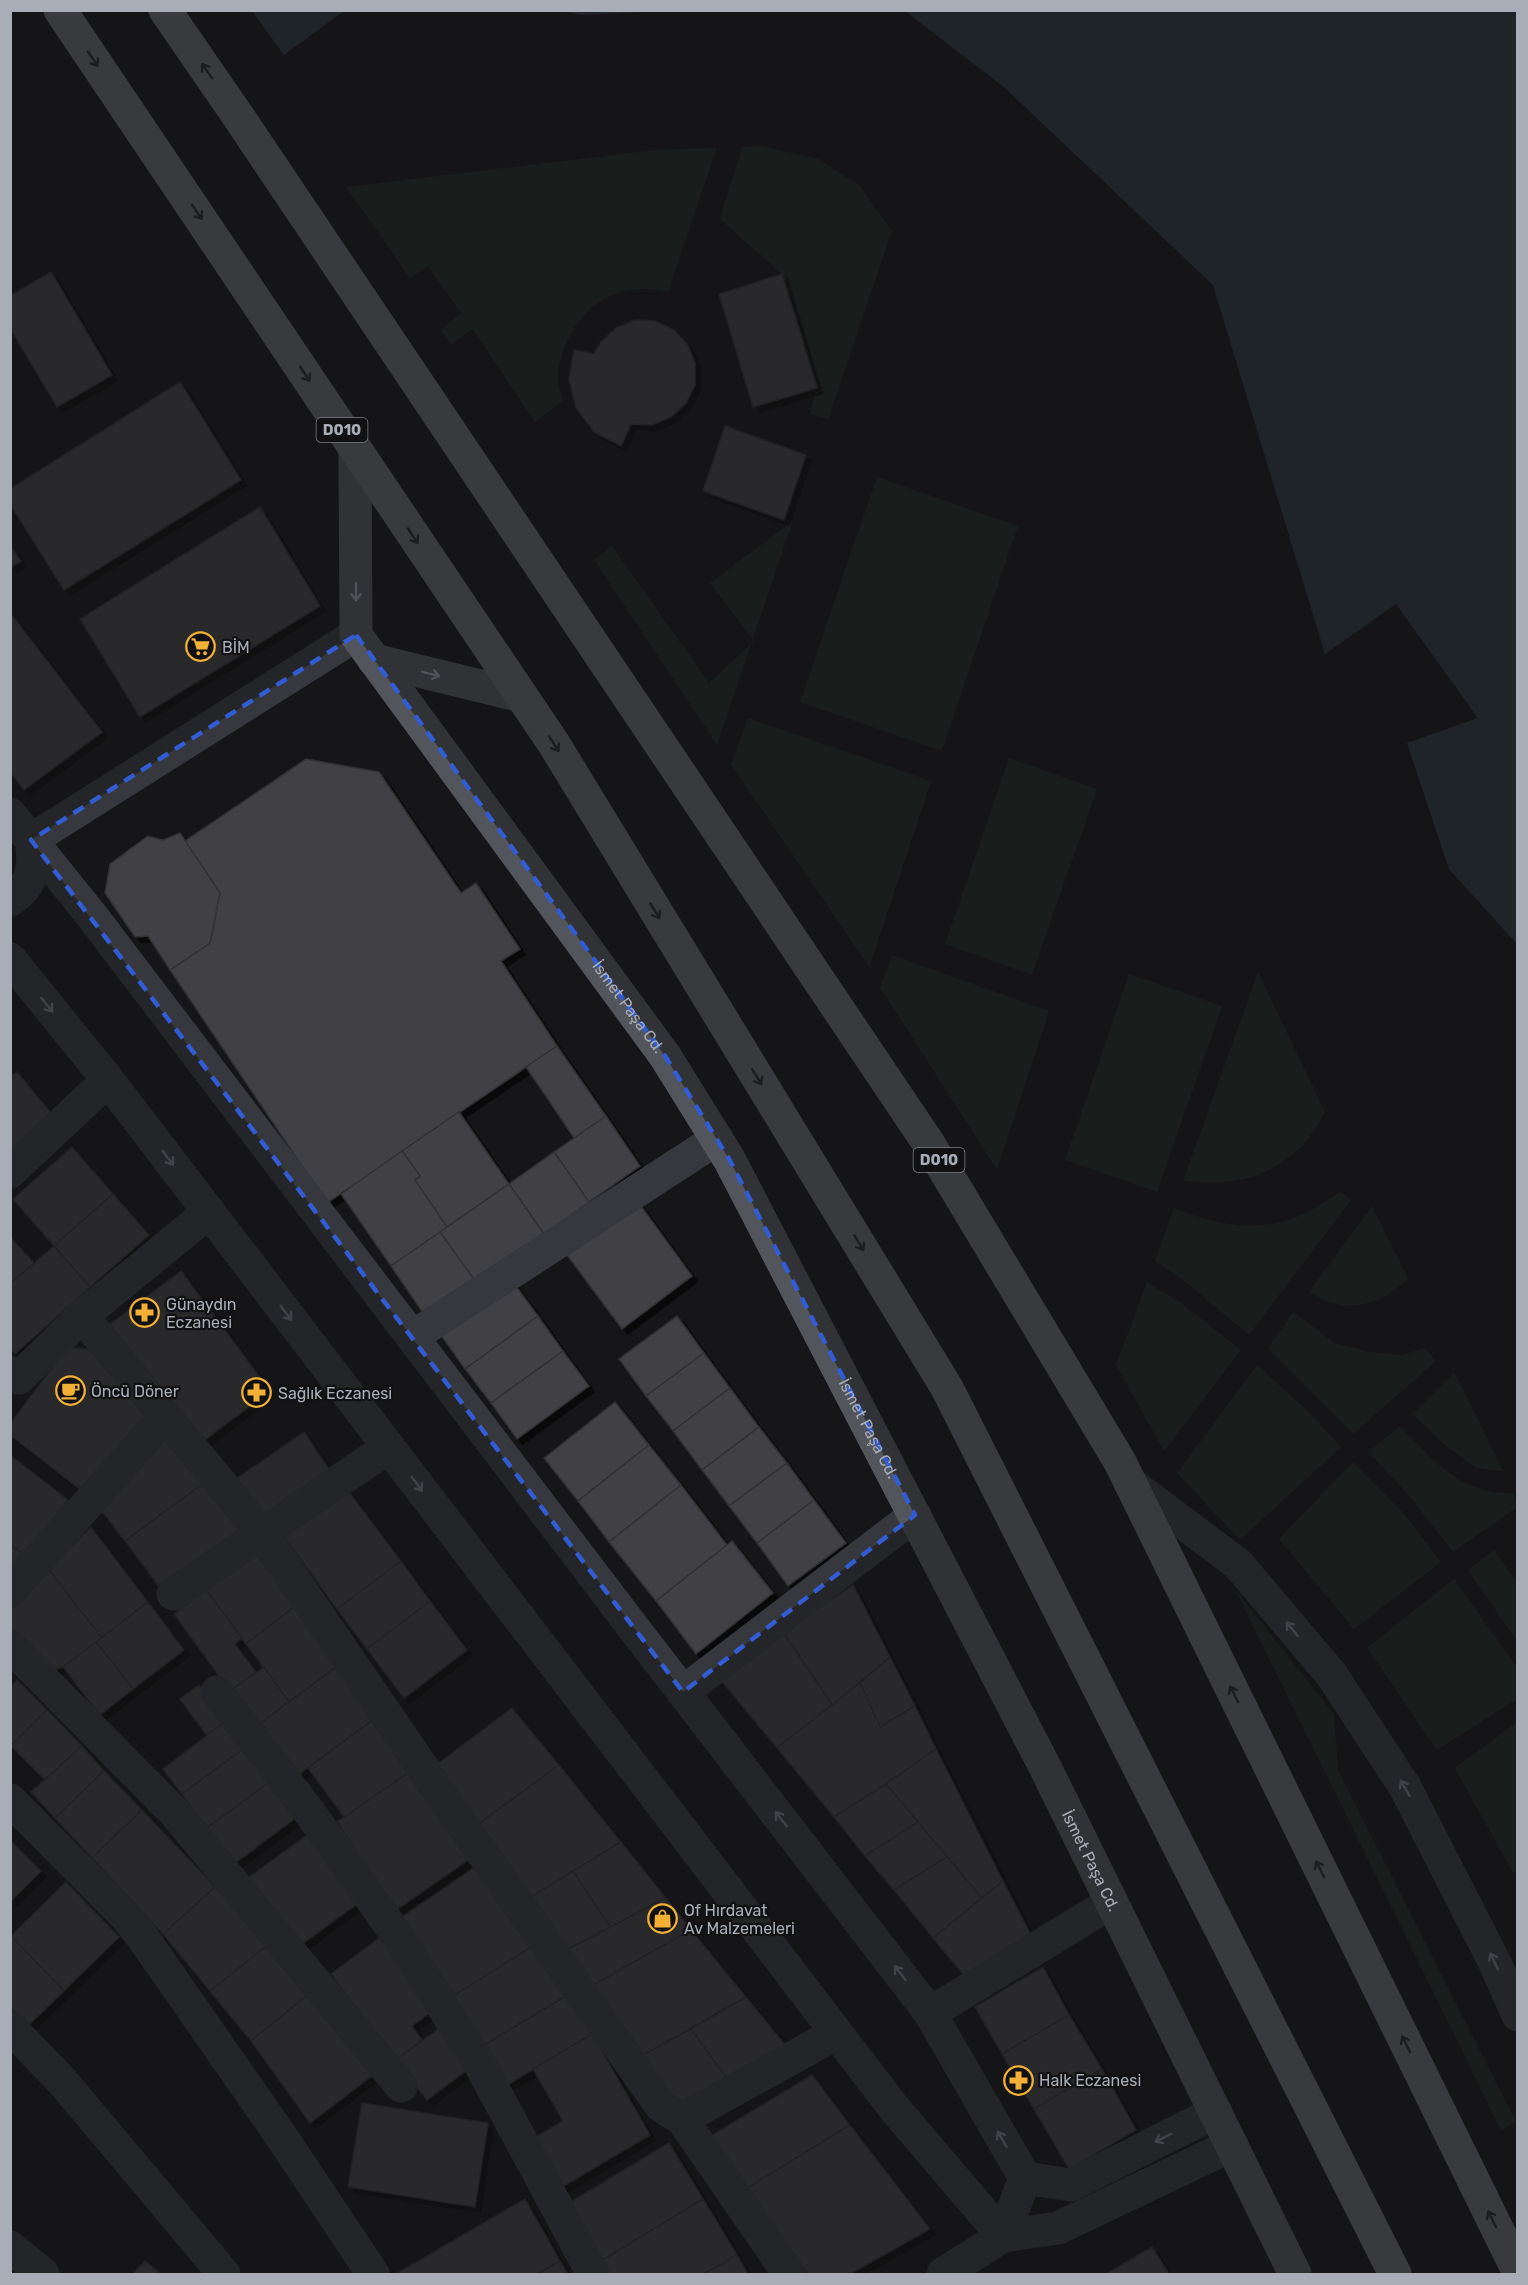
<svg xmlns="http://www.w3.org/2000/svg" width="1528" height="2285" font-family="Rubik,sans-serif">
<style>
.green{fill:#1e261f}
.water{fill:#2c353c}
.building{fill:#404145;stroke:#303034;stroke-width:1.5;filter:url(#shadow)}
.lines{fill:none;stroke-linecap:round;stroke-linejoin:round}
.minor{stroke:#37383d;stroke-width:33}
.major{stroke:#53555c;stroke-width:33}
.highway{stroke:#63666e;stroke-width:33}
.oneway{stroke:#26262a}
.oneway2{stroke:#979ba6}
.oneway3{stroke:#757881}
.marked{fill:none;stroke:#325cd3;stroke-width:4.5;stroke-dasharray:12 8;stroke-linejoin:round}
.labels{text-anchor:middle;dominant-baseline:central;stroke-width:4.5;stroke-linejoin:round;paint-order:stroke}
.shield{fill:#111113;stroke:#7b7e86;stroke-width:1.5}
.shield-label{font-size:15px;font-weight:bold;fill:#a8adb8}
.poi-label{font-size:16px;fill:#a8adb8;stroke:#111113;text-anchor:start}
.street-label{font-size:16px;fill:#a8adb8;stroke:#111113}
</style>
<defs>
<filter id="shadow"><feDropShadow dx="5.5" dy="5.5" stdDeviation="0" flood-color="#0009"/></filter>
</defs>
<rect width="100%" height="100%" fill="#161618"/>
<g class="green">
<path d="M762 146 818 159 859 185 892 231 828 420 810 413 816 388 782 274 720 219 742 147Z"/>
<path d="M717 148 668 292C620 281 584 301 565 346 561 357 557 371 558 382 559 388 561 394 563 400L535 422 473 329 451 344 441 330 461 313 428 266 410 278 346 187 656 150Z"/>
<path d="M877 477 1018 526 942 751 800 702Z"/>
<path d="M793 521 717 745 594 560 612 546 709 683 754 641 710 583Z"/>
<path d="M748 718 931 781 869 967 731 764Z"/>
<path d="M1009 758 1097 789 1032 975 945 944Z"/>
<path d="M892 955 1049 1011 997 1170 880 987Z"/>
<path d="M1258 972 1325 1112C1318 1123 1311 1138 1301 1147 1267 1180 1229 1186 1183 1181Z"/>
<path d="M1129 974 1222 1006 1157 1192 1065 1160Z"/>
<path d="M1341 1191 1351 1200 1249 1335 1182 1279 1155 1261 1174 1208C1215 1224 1258 1235 1301 1215 1315 1209 1328 1199 1341 1191Z"/>
<path d="M1372 1206 1408 1279C1379 1307 1344 1315 1309 1292Z"/>
<path d="M1147 1282 1181 1303 1241 1350 1164 1451 1116 1365Z"/>
<path d="M1293 1312 1335 1343 1369 1352 1402 1355 1425 1348 1436 1361 1353 1434 1268 1348Z"/>
<path d="M1257 1365 1306 1409 1341 1447 1240 1540 1177 1473Z"/>
<path d="M1454 1372 1503 1471 1476 1468 1445 1445 1412 1414Z"/>
<path d="M1400 1426C1424 1450 1447 1479 1481 1489 1491 1492 1503 1493 1514 1494L1517 1507 1453 1552 1411 1498 1369 1452Z"/>
<path d="M1353 1462 1405 1515 1441 1562 1354 1629 1279 1539Z"/>
<path d="M1494 1550 1517 1583V1641L1468 1570Z"/>
<path d="M1454 1579 1517 1667V1699L1437 1750 1367 1648Z"/>
<path d="M1235 1589 1334 1714 1338 1770 1516 2122 1501 2130Z"/>
<path d="M1517 1722 1518 1871 1513 1873 1455 1768Z"/>
</g>
<g class="water">
<path d="M252 11H344L284 55Z"/>
<path d="M560 11H663L582 15Z"/>
<path d="M905 11H1517V944L1449 869 1407 743 1478 718 1396 604 1325 654 1213 285 1005 88Z"/>
</g>
<g class="building">
<path d="M51 272 112 375 57 407 10 328V296Z"/>
<path d="M782 274 817 388 753 407 719 294Z"/>
<path d="M635 320 655 321 674 330 688 345 695 364V385L686 403 671 417 652 425 631 424 621 446 594 432 576 408 569 379 574 350 594 354 601 342 616 328Z"/>
<path d="M180 382 241 480 64 590 10 504V489Z"/>
<path d="M725 426 806 455 784 520 703 491Z"/>
<path d="M260 507 320 606 140 717 80 619Z"/>
<path d="M10 545 21 561 10 568Z"/>
<path d="M10 613 102 732 24 790 10 772Z"/>
<path d="M306 759 379 772 461 893 476 883 520 949 501 961 557 1046 327 1203 170 970 210 943 220 893 185 841Z"/>
<path d="M180 833 220 893 210 943 170 970 148 936 135 937 105 893 110 864 148 836 163 840Z"/>
<path d="M557 1046 606 1116 574 1138 526 1067Z"/>
<path d="M17 1072 55 1118 10 1154V1077Z"/>
<path d="M459 1112 509 1184 447 1227 415 1180 420 1176 402 1151Z"/>
<path d="M606 1116 640 1166 589 1202 554 1152Z"/>
<path d="M72 1147 113 1194 54 1246 13 1199Z"/>
<path d="M402 1151 420 1176 415 1180 447 1227 391 1266 341 1194Z"/>
<path d="M554 1152 589 1202 544 1234 509 1184Z"/>
<path d="M509 1184 544 1234 475 1281 440 1232Z"/>
<path d="M113 1194 149 1235 90 1287 54 1246Z"/>
<path d="M638 1202 692 1276 622 1329 567 1255Z"/>
<path d="M440 1232 475 1281 425 1316 391 1266Z"/>
<path d="M10 1237 34 1263 10 1284Z"/>
<path d="M54 1246 90 1287 15 1354 10 1349V1284Z"/>
<path d="M181 1271 270 1391 198 1445 109 1325Z"/>
<path d="M510 1278 538 1316 465 1369 438 1331Z"/>
<path d="M538 1316 563 1351 491 1403 465 1369Z"/>
<path d="M677 1316 704 1353 646 1396 619 1359Z"/>
<path d="M67 1348 95 1349 145 1415 82 1491 10 1435V1424Z"/>
<path d="M563 1351 589 1386 517 1439 491 1403Z"/>
<path d="M704 1353 730 1388 673 1431 646 1396Z"/>
<path d="M730 1388 759 1427 702 1470 673 1431Z"/>
<path d="M615 1402 649 1445 578 1501 544 1458Z"/>
<path d="M759 1427 787 1463 729 1506 702 1470Z"/>
<path d="M304 1432 331 1472 260 1522 233 1481Z"/>
<path d="M166 1436 204 1483 125 1541 98 1506Z"/>
<path d="M649 1445 681 1485 609 1542 578 1501Z"/>
<path d="M10 1455 68 1500 26 1556 10 1544Z"/>
<path d="M787 1463 814 1500 757 1543 729 1506Z"/>
<path d="M204 1483 241 1529 158 1585 125 1541Z"/>
<path d="M681 1485 727 1545 656 1601 609 1542Z"/>
<path d="M346 1488 401 1561 337 1609 283 1535Z"/>
<path d="M814 1500 846 1543 788 1586 757 1543Z"/>
<path d="M91 1527 148 1602 102 1638 48 1569Z"/>
<path d="M732 1541 773 1593 696 1654 656 1601Z"/>
<path d="M10 1544 26 1556 10 1576Z"/>
<path d="M256 1553 294 1607 246 1644 206 1590Z"/>
<path d="M401 1561 430 1601 367 1649 337 1609Z"/>
<path d="M48 1569 102 1638 63 1667 52 1670 10 1627V1610Z"/>
<path d="M853 1585 890 1657 832 1705 783 1632Z"/>
<path d="M206 1590 242 1638 235 1644 256 1672 230 1691 174 1614Z"/>
<path d="M430 1601 467 1650 404 1698 367 1649Z"/>
<path d="M148 1602 184 1650 133 1689 96 1642Z"/>
<path d="M294 1607 336 1667 289 1702 246 1644Z"/>
<path d="M783 1632 832 1705 777 1748 719 1678Z"/>
<path d="M96 1642 133 1689 100 1715 63 1667Z"/>
<path d="M890 1657 915 1706 880 1727 860 1683Z"/>
<path d="M264 1667 289 1702 257 1726 230 1691Z"/>
<path d="M336 1667 374 1719 294 1778 257 1726Z"/>
<path d="M17 1680 47 1710 10 1747V1687Z"/>
<path d="M860 1683 880 1727 915 1706 936 1749 886 1784 834 1817 777 1748Z"/>
<path d="M199 1685 226 1721 207 1736 180 1699Z"/>
<path d="M512 1708 559 1765 473 1828 431 1769Z"/>
<path d="M47 1710 82 1746 45 1780 11 1746Z"/>
<path d="M374 1719 411 1771 344 1817 308 1768Z"/>
<path d="M226 1721 246 1747 182 1794 163 1769Z"/>
<path d="M82 1746 104 1771 55 1818 31 1792Z"/>
<path d="M246 1747 271 1781 207 1828 182 1794Z"/>
<path d="M936 1749 1003 1881 982 1898 886 1784Z"/>
<path d="M559 1765 621 1842 525 1901 473 1828Z"/>
<path d="M104 1771 142 1810 92 1858 55 1818Z"/>
<path d="M411 1771 471 1858 396 1910 337 1822Z"/>
<path d="M271 1781 297 1817 234 1864 207 1828Z"/>
<path d="M886 1784 918 1822 865 1856 834 1817Z"/>
<path d="M142 1810 215 1887 163 1934 92 1858Z"/>
<path d="M918 1822 947 1857 894 1890 865 1856Z"/>
<path d="M307 1835 357 1904 298 1947 248 1878Z"/>
<path d="M10 1840 41 1871 10 1902Z"/>
<path d="M621 1842 666 1898 610 1927 573 1871Z"/>
<path d="M947 1857 982 1898 933 1938 894 1890Z"/>
<path d="M478 1865 533 1946 455 1996 402 1917Z"/>
<path d="M573 1871 610 1927 561 1953 525 1901Z"/>
<path d="M1003 1881 1032 1937 967 1979 933 1938Z"/>
<path d="M66 1882 119 1937 64 1991 11 1936Z"/>
<path d="M215 1887 269 1944 210 1991 163 1934Z"/>
<path d="M666 1898 691 1930 586 1989 561 1953Z"/>
<path d="M691 1930 746 1997 636 2059 586 1989Z"/>
<path d="M11 1936 64 1991 28 2026 10 2007Z"/>
<path d="M382 1936 436 2008 412 2026 422 2040 396 2060 331 1974Z"/>
<path d="M269 1944 309 1994 251 2041 210 1991Z"/>
<path d="M533 1946 566 1996 481 2047 450 1998Z"/>
<path d="M1043 1967 1069 2015 1002 2054 975 2007Z"/>
<path d="M309 1994 373 2075 310 2123 251 2041Z"/>
<path d="M566 1996 592 2034 504 2087 481 2047Z"/>
<path d="M746 1997 790 2051 730 2083 691 2029Z"/>
<path d="M1069 2015 1102 2069 1034 2109 1002 2054Z"/>
<path d="M441 2027 471 2067 427 2100 396 2060Z"/>
<path d="M691 2029 730 2083 674 2112 636 2059Z"/>
<path d="M592 2034 650 2135 559 2189 531 2140 563 2121 533 2069Z"/>
<path d="M1102 2069 1136 2130 1069 2169 1034 2109Z"/>
<path d="M812 2075 850 2125 746 2189 709 2137Z"/>
<path d="M362 2103 488 2123 475 2207 348 2187Z"/>
<path d="M850 2125 930 2229 850 2274H808L746 2189Z"/>
<path d="M669 2143 703 2199 601 2261 567 2204Z"/>
<path d="M525 2199 560 2261 537 2274H396Z"/>
<path d="M703 2199 737 2255 704 2274H609L601 2261Z"/>
<path d="M1152 2247 1169 2274H1106Z"/>
<path d="M737 2255 748 2274H704Z"/>
<path d="M145 2261 161 2274H133Z"/>
<path d="M560 2261 568 2274H537Z"/>
</g>
<g class="lines">
<g class="minor">
<path d="M10 814 92 916 629 1622 930 2013 1025 2178 1071 2185 1216 2112"/>
<path d="M31 840 356 635"/>
<path d="M10 900C34 885 35 865 31 840"/>
<path d="M10 959 108 1080 894 2108 1003 2236 1058 2228 1232 2145"/>
<path d="M10 1172 108 1080"/>
<path d="M82 1316 262 1533 442 1796 661 2106 682 2119"/>
<path d="M412 1337 717 1139"/>
<path d="M10 1372 19 1378 82 1316 209 1212"/>
<path d="M1130 1483 1238 1564 1331 1674 1405 1787 1494 1961 1518 2015"/>
<path d="M10 1591 165 1417"/>
<path d="M173 1594 389 1447"/>
<path d="M10 1646 176 1814 401 2086"/>
<path d="M217 1692 310 1813 401 1941 482 2068 593 2274"/>
<path d="M683 1692 915 1515"/>
<path d="M10 1800 128 1919 143 1938 281 2136 373 2274"/>
<path d="M930 2013 1112 1902"/>
<path d="M10 2027 62 2081 224 2274"/>
<path d="M10 2247 43 2274"/>
<path d="M789 2274 682 2119 837 2033"/>
<path d="M943 2274 1003 2236 1025 2178"/>
</g>
<g class="major">
<path id="s1" d="M355 450 356 635 665 1056 729 1159 1045 1767 1295 2274"/>
<path d="M374 660 521 696"/>
</g>
<g class="highway">
<path d="M60 10 554 744 947 1388 1395 2274"/>
<path d="M165 10 240 119 929 1144 1120 1462 1518 2271"/>
</g>
</g>
<defs><path id="oneway-shaft" d="M-6 0H5M1.5-3L5.5 0L1.5 3" fill="none" stroke-width="1.6" stroke-linecap="round" stroke-linejoin="round" transform="scale(1.5)"/></defs>
<g class="oneway">
<use href="#oneway-shaft" transform="translate(93 59) rotate(56)"/>
<use href="#oneway-shaft" transform="translate(207 71) rotate(-125)"/>
<use href="#oneway-shaft" transform="translate(197 212) rotate(56)"/>
<use href="#oneway-shaft" transform="translate(305 374) rotate(56)"/>
<use href="#oneway-shaft" transform="translate(413 536) rotate(56)"/>
<use href="#oneway-shaft" transform="translate(554 744) rotate(57)"/>
<use href="#oneway-shaft" transform="translate(655 911) rotate(59)"/>
<use href="#oneway-shaft" transform="translate(757 1077) rotate(59)"/>
<use href="#oneway-shaft" transform="translate(859 1243) rotate(59)"/>
<use href="#oneway-shaft" transform="translate(1234 1694) rotate(-116)"/>
<use href="#oneway-shaft" transform="translate(1320 1869) rotate(-116)"/>
<use href="#oneway-shaft" transform="translate(1406 2044) rotate(-116)"/>
<use href="#oneway-shaft" transform="translate(1492 2219) rotate(-116)"/>
</g>
<g class="oneway2">
<use href="#oneway-shaft" transform="translate(356 592) rotate(90)"/>
<use href="#oneway-shaft" transform="translate(431 674) rotate(14)"/>
</g>
<g class="oneway3">
<use href="#oneway-shaft" transform="translate(47 1005) rotate(51)"/>
<use href="#oneway-shaft" transform="translate(168 1158) rotate(53)"/>
<use href="#oneway-shaft" transform="translate(286 1313) rotate(53)"/>
<use href="#oneway-shaft" transform="translate(417 1484) rotate(53)"/>
<use href="#oneway-shaft" transform="translate(1292 1629) rotate(-130)"/>
<use href="#oneway-shaft" transform="translate(1405 1788) rotate(-120)"/>
<use href="#oneway-shaft" transform="translate(781 1819) rotate(-128)"/>
<use href="#oneway-shaft" transform="translate(1494 1961) rotate(-115)"/>
<use href="#oneway-shaft" transform="translate(900 1973) rotate(-128)"/>
<use href="#oneway-shaft" transform="translate(1163 2138) rotate(153)"/>
<use href="#oneway-shaft" transform="translate(1002 2139) rotate(-120)"/>
</g>
<path d="M0 0H1528V2285H0ZM356 635 665 1056 729 1159 915 1515 683 1692 31 840Z" fill="#161618" fill-opacity=".55" fill-rule="evenodd"/>
<path class="marked" d="M356 635 665 1056 729 1159 915 1515 683 1692 31 840Z"/>
<defs>
<symbol id="supermarket-ring" viewBox="-11 -11 22 22"><circle r="9.5" fill="#111113" stroke="#f2b134" stroke-width="1.5"/><path d="M-6-5.5h2.5l.6 2H6L4.5 2H-2.5L-4.4-4H-6ZM-1.5 3.2a1.3 1.3 0 1 0 .1 0ZM3 3.2a1.3 1.3 0 1 0 .1 0Z" fill="#f2b134"/></symbol>
<symbol id="pharmacy-ring" viewBox="-11 -11 22 22"><circle r="9.5" fill="#111113" stroke="#f2b134" stroke-width="1.5"/><path d="M-2-6h4v4h4v4h-4v4h-4v-4h-4v-4h4Z" fill="#f2b134"/></symbol>
<symbol id="cafe-ring" viewBox="-11 -11 22 22"><circle r="9.5" fill="#111113" stroke="#f2b134" stroke-width="1.5"/><path d="M-5.5-4.5H6V0H3Q3 3.5 0 3.5H-2.5Q-5.5 3.5-5.5 0ZM3-3.2v2h1.7v-2ZM-6 4.5H4V6H-6Z" fill="#f2b134"/></symbol>
<symbol id="shop-ring" viewBox="-11 -11 22 22"><circle r="9.5" fill="#111113" stroke="#f2b134" stroke-width="1.5"/><path d="M-5-2.5h2.3a2.7 3.5 0 0 1 5.4 0H5L5.5 6h-11ZM-1.5-2.5h3a1.5 2.3 0 0 0-3 0Z" fill="#f2b134"/></symbol>
</defs>
<g fill-rule="evenodd">
<use href="#supermarket-ring" x="184" y="630" width="33" height="33"/>
<use href="#pharmacy-ring" x="128" y="1296" width="33" height="33"/>
<use href="#cafe-ring" x="54" y="1374" width="33" height="33"/>
<use href="#pharmacy-ring" x="240" y="1376" width="33" height="33"/>
<use href="#shop-ring" x="646" y="1902" width="33" height="33"/>
<use href="#pharmacy-ring" x="1002" y="2064" width="33" height="33"/>
</g>
<g class="labels">
<g class="shield">
<rect x="316.5" y="418" width="51" height="24" rx="4.5"/>
<rect x="913.5" y="1148" width="51" height="24" rx="4.5"/>
</g>
<g class="shield-label">
<text x="342" y="430">D010</text>
<text x="939" y="1160">D010</text>
</g>
<g class="poi-label">
<text x="222" y="647">BİM</text>
<text x="166" y="1304">Günaydın<tspan x="166" dy="18">Eczanesi</tspan></text>
<text x="91" y="1391">Öncü Döner</text>
<text x="278" y="1393">Sağlık Eczanesi</text>
<text x="684" y="1910">Of Hırdavat<tspan x="684" dy="18">Av Malzemeleri</tspan></text>
<text x="1039" y="2080">Halk Eczanesi</text>
</g>
<g class="street-label">
<text stroke="none"><textPath href="#s1" startOffset="646">İsmet Paşa Cd.</textPath></text>
<text stroke="none"><textPath href="#s1" startOffset="1132">İsmet Paşa Cd.</textPath></text>
<text stroke="none"><textPath href="#s1" startOffset="1618">İsmet Paşa Cd.</textPath></text>
</g>
</g>
<rect width="1528" height="2285" fill="none" stroke="#a8adb8" stroke-width="24"/>
</svg>
